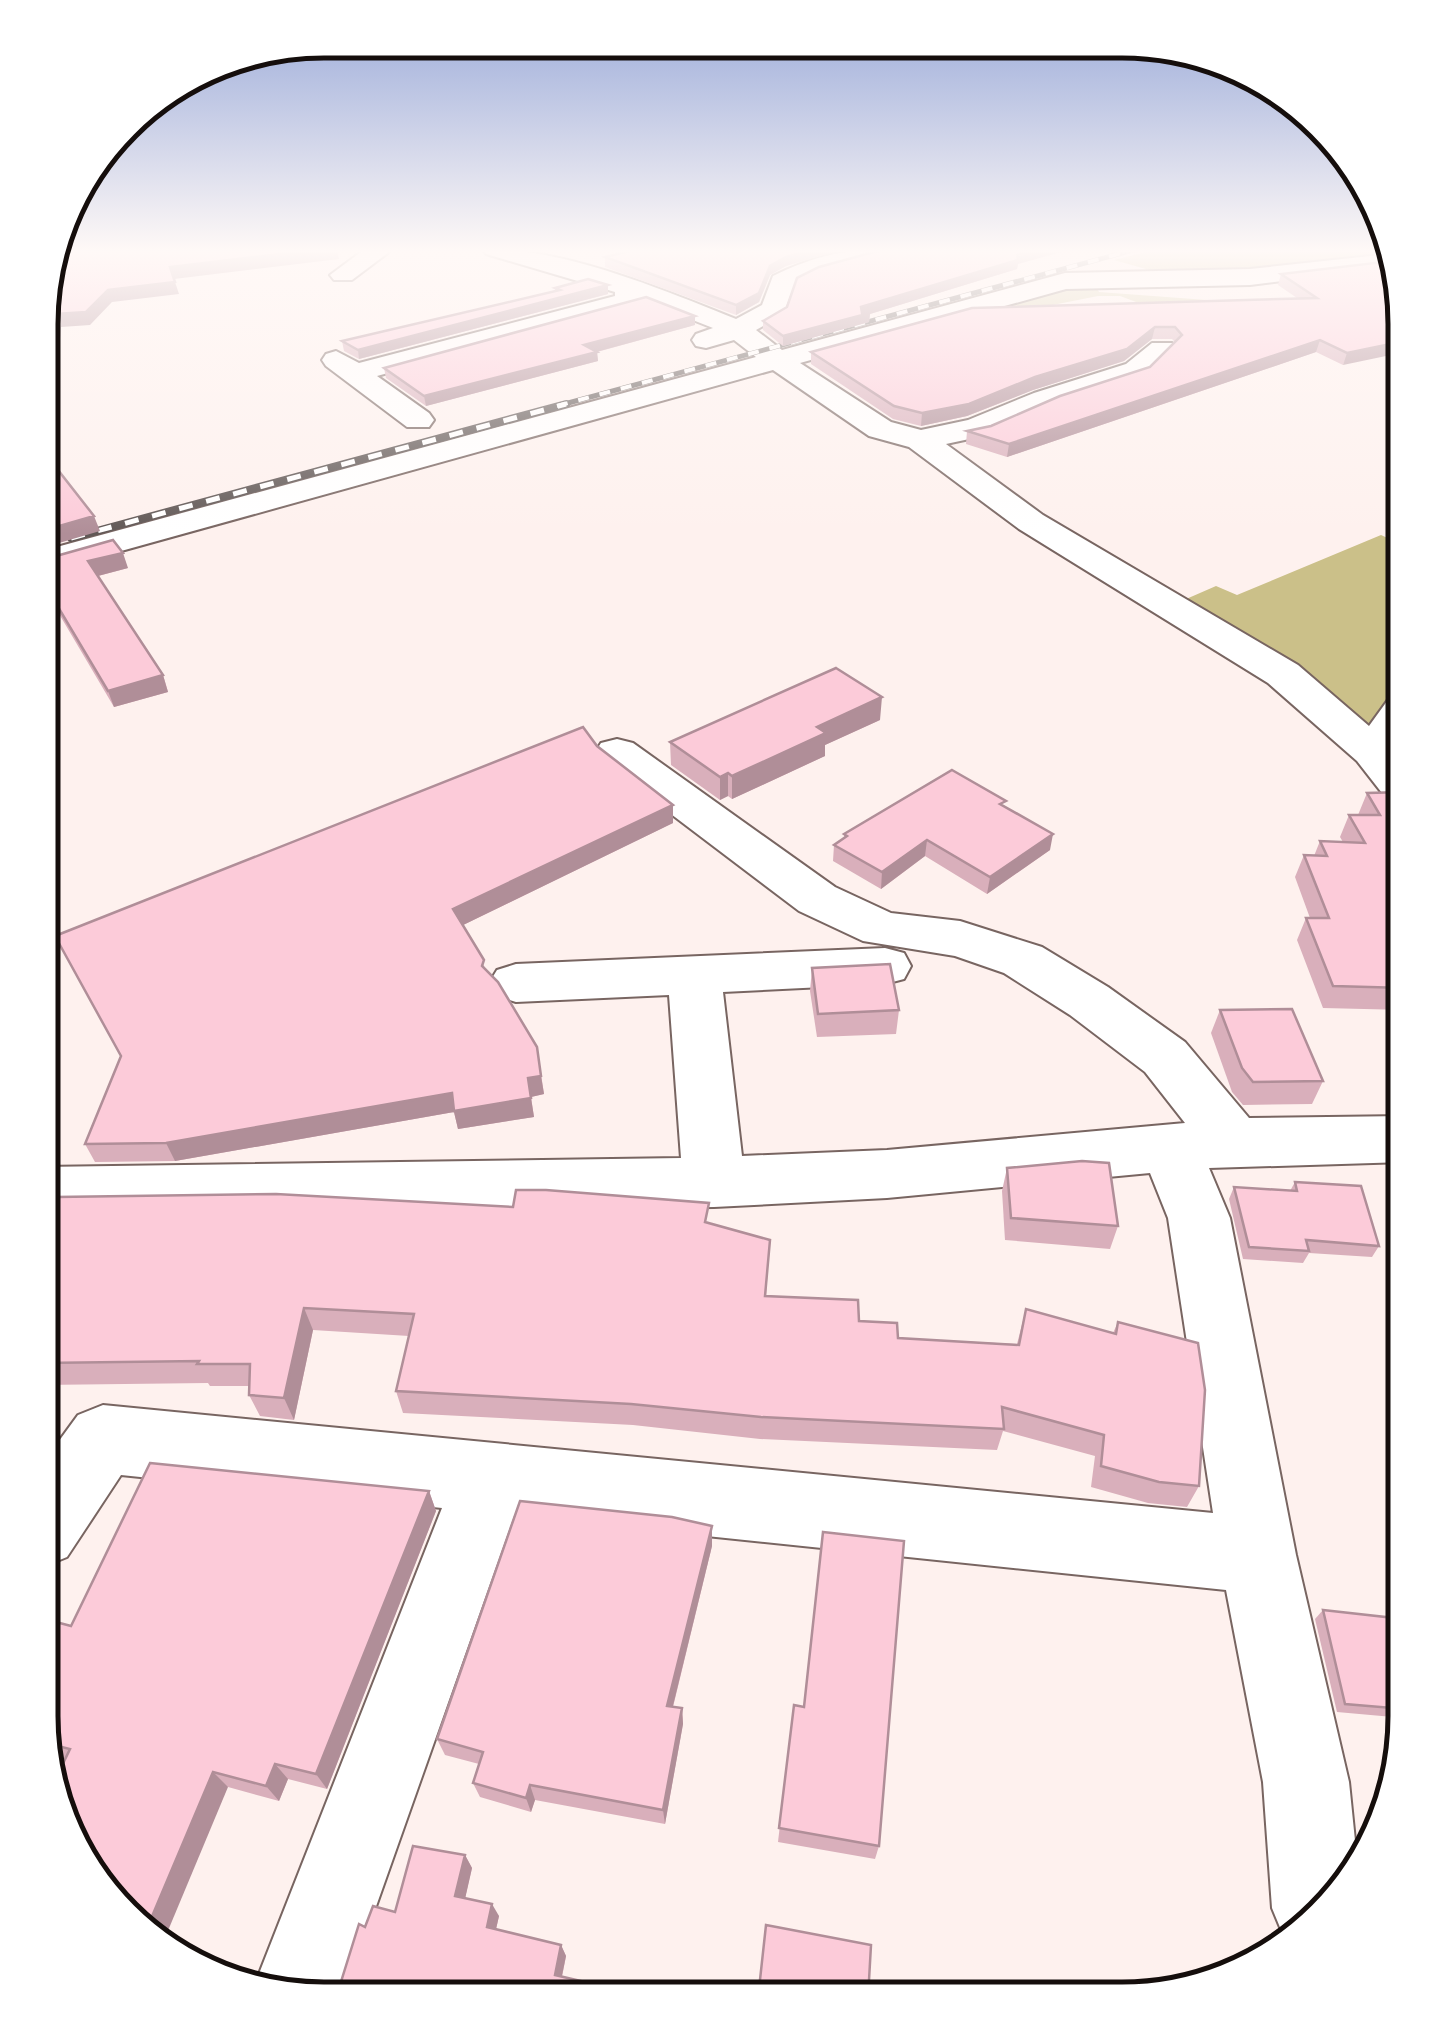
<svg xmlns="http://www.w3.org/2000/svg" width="1445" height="2039" font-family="Lora,serif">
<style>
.green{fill:#d4cca6}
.forest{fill:#cbc089}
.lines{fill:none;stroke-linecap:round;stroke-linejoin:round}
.minor-casing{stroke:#786561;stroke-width:4}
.minor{fill:#fff;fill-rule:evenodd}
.rail-far1-casing{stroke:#615856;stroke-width:5}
.rail-casing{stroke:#615856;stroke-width:8}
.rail-far1{stroke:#fff;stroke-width:4;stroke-dasharray:11;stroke-linecap:butt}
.rail{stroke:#fff;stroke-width:5;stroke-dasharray:14;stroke-linecap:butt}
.wall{fill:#d9afbb}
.shaded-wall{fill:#b08e98}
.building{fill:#fccbd9;stroke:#b08e98;stroke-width:2.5}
.rim{fill:none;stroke:#150e0c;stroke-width:5}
</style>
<rect width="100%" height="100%" fill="#fef1ee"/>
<path class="green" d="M1075 285 1097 288 1099 292 1220 301 1171 315 1120 296H1098L892 337Z"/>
<g class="forest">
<path d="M1158 249H1388L1390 257 1228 273 1167 275 1114 260Z"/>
<path d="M1381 535 1405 546V679L1365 738 1177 603 1216 586 1237 595Z"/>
</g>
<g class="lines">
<defs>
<g id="minor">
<path d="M365 249H393L352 280H334L330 275Z"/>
<path d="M483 249C561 247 664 290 736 319L762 305 773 276C811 257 845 249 887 249L884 254 817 273 794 285 783 315 756 330 782 350 1065 273 1250 269 1389 254 1391 268 1250 285 1066 289 800 363 891 422 921 430 968 420 1034 393 1126 364 1152 343H1172L1176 349 1146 376 1056 405 988 435 946 444 1043 515 1298 665 1369 726 1390 697 1405 693V738L1396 751 1405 762V806L1389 802 1357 761 1268 683 1019 529 909 447 869 436 773 370 42 573V551L756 357 734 340 706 348 696 346 692 340 696 334 713 328 647 302 377 376 429 413 434 420 429 427H407L326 366 322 360 326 354 336 351 359 363 615 296V292L486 254Z"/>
<path d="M617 739 633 743 835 887 891 913 960 921 1042 947 1108 987 1185 1042 1249 1118 1405 1116V1162L1209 1168 1230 1218 1296 1555 1349 1782 1358 1870 1284 1937 1272 1908 1263 1782 1226 1590 514 1516 344 1997H287L255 1984 442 1508 121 1475 67 1557 40 1568V1467L78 1415 103 1405 1213 1513 1168 1218 1150 1173 887 1198 714 1207 41 1217V1167L681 1158 669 995 516 1002 497 996 489 983 497 970 516 964 885 948 904 953 911 966 904 979 885 984 723 992 742 1156 887 1150 1185 1123 1145 1072 1070 1015 1004 973 955 956 863 941 799 911 601 761 595 752 601 743Z"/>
</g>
</defs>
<use href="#minor" class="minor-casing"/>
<use href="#minor" class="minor"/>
<defs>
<path id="rail-far1" d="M557 406 1137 249"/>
<path id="rail" d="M71 538 566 404"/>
</defs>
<use href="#rail-far1" class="rail-far1-casing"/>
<use href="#rail" class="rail-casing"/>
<use href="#rail-far1" class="rail-far1"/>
<use href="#rail" class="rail"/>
</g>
<g class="wall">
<path d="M632 249H843L786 266 770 275 759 302 736 315 605 267V257L633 250Z"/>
<path d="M1391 261 1343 365 1316 352 1007 457 966 444 967 431 991 426 1150 367 1175 342 1172 339H1152L1124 361 1033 390 967 416 921 426 893 419 811 364V352L1297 298 1278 285 1281 274Z"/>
<path d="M1018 264 1017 269 870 314 869 322 783 346 763 330V321Z"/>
<path d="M555 288 608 294 359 359 344 351 342 341 555 291Z"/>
<path d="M695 325 597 352 598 361 426 406 386 378 384 368Z"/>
<path d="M42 560 128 568 98 576 163 675 168 692 114 707 42 585Z"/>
<path d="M880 720 825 745V756L732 799 728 796 720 800 671 765 670 742Z"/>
<path d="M597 746 673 823 463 925 486 970 537 1047 544 1094 531 1097 534 1117 458 1129 454 1112 175 1161 95 1162 85 1144 121 1057 55 936Z"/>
<path d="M1405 792V1010L1323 1008 1297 940 1306 918H1310L1295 877 1304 855 1314 856 1320 841 1343 842 1340 837 1349 815H1358L1367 793Z"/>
<path d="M1005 807 1050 850 987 894 925 856 881 889 833 861 834 845 844 838V834Z"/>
<path d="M812 968 899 1010 896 1034 817 1037 810 991Z"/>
<path d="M1220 1010 1323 1081 1312 1104 1243 1105 1232 1092 1211 1033Z"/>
<path d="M1007 1168 1118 1226 1110 1249 1005 1240 1002 1191Z"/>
<path d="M1295 1182 1379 1246 1372 1257 1309 1253 1303 1263 1243 1259 1229 1199 1234 1187 1290 1191Z"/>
<path d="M709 1223 770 1240 766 1296 859 1321 898 1338 1017 1344 1026 1309 1113 1333 1118 1322 1199 1486 1187 1507 1148 1503 1091 1487 1095 1456 1003 1431 997 1450 760 1439 633 1425 403 1413 396 1391 409 1336 313 1330 294 1420 260 1416 249 1395V1386H210L208 1383 41 1385V1234Z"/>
<path d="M1405 1236V1258L1400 1244Z"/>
<path d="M429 1491 436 1511 327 1789 288 1779 279 1801 228 1787 66 1759 49 1754 40 1716 71 1626Z"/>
<path d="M712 1526V1546L673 1707 682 1708 683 1724 665 1824 535 1800 531 1812 480 1797 473 1783 479 1764 445 1755 437 1739Z"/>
<path d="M1323 1610 1404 1664V1718L1337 1712 1315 1619Z"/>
<path d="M794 1705 804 1707 879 1846 875 1859 778 1842Z"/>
<path d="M465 1855 472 1868 465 1898 499 1916 496 1929 561 1945 566 1956 562 1977 633 1998 362 1997 352 1995 340 1985 365 1927 395 1912Z"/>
</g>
<g class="shaded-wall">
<path d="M323 249H337L339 259 174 279 170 267Z"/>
<path d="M813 249H842L786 266 770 275 759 302 736 315V305L770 266 786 257Z"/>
<path d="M1040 249H1072L1018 264 1017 269 870 314 869 322 783 346V336L861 307Z"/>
<path d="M175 282 179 294 112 302 90 325 61 327 49 466 44 452 56 314 108 290Z"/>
<path d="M608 285V294L359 359 358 350Z"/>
<path d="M695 316V325L585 355 584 345Z"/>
<path d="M1155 327 1152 339 1124 361 1033 390 967 416 921 426 922 413Z"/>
<path d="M1320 340 1316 352 1007 457 1009 444Z"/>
<path d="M1405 341V352L1343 365 1347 353Z"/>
<path d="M597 352 598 361 426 406 424 396Z"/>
<path d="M94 516 100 531 42 548V531Z"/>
<path d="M123 553 128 568 94 577 88 561Z"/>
<path d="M163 675 168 692 114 707 108 691Z"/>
<path d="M882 697 880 720 825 745V756L732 799V776L817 727Z"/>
<path d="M728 773V796L720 800V777Z"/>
<path d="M673 805V823L457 928 453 909Z"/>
<path d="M1053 834 1050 850 987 894 990 877Z"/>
<path d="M927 840 925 856 881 889 882 872Z"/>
<path d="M541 1076 544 1094 531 1097 528 1078Z"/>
<path d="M452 1093 531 1098 534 1117 458 1129 454 1112 175 1161 166 1143Z"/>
<path d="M304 1308 313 1330 294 1420 284 1398Z"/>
<path d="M40 1436 50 1447 40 1463Z"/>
<path d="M429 1491 436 1511 327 1789 316 1774Z"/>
<path d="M712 1526V1546L669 1722 667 1706Z"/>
<path d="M682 1708 683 1724 665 1824 663 1810Z"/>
<path d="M275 1764 288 1779 279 1801 266 1786Z"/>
<path d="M213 1772 228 1787 162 1945 151 1941 145 1933Z"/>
<path d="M530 1785 535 1800 531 1812 526 1798Z"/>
<path d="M465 1855 472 1868 463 1908 455 1896Z"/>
<path d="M492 1904 499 1916 494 1938 487 1927Z"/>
<path d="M561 1945 566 1956 560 1985 555 1975Z"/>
</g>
<g class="building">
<path d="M75 249H323L170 267 175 282 108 290 86 312 56 314 44 452 94 516 42 531V286L52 258 57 259Z"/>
<path d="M638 249H813L786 257 770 266 759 293 736 305 605 257Z"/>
<path d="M885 249H1040L1017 255 1018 260 861 307 862 313H870L783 336 763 321 787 307 797 278 819 267Z"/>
<path d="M1391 261 1405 323V341L1347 353 1320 340 1009 444 967 431 991 426 1060 396 1150 367 1182 335 1175 327H1155L1127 349 1035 377 969 404 922 413 894 406 811 352 972 308 1317 298 1281 274Z"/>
<path d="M588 279 608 285 358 350 342 341 560 290 555 288Z"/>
<path d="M646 297 695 316 584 345 597 352 424 396 384 368Z"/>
<path d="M113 540 123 553 88 561 163 675 108 691 42 580V560Z"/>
<path d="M836 668 882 697 817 727 826 733 732 776 728 773 720 777 670 742Z"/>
<path d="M583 727 597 746 673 805 453 909 484 960 482 966 498 982 537 1047 541 1076 528 1078 531 1098 454 1111 452 1093 166 1143 85 1144 121 1056 55 936Z"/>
<path d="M952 770 1006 801 1000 804 1053 834 990 877 927 840 882 872 834 845 847 836 844 834Z"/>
<path d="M1405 792V988L1333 986 1306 918H1329L1304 855 1327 856 1320 841 1365 843 1349 815H1380L1367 793Z"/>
<path d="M890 964 899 1010 818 1014 812 968Z"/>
<path d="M1292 1009 1323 1081 1253 1082 1242 1068 1220 1010Z"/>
<path d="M1082 1161 1109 1163 1118 1226 1011 1218 1007 1168Z"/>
<path d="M1295 1182 1361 1186 1379 1246 1306 1240 1309 1251 1249 1247 1234 1187 1297 1191Z"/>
<path d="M516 1190H546L709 1203 705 1222 770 1240 765 1296 858 1300 859 1321 897 1323 898 1338 1019 1345 1026 1309 1116 1334 1118 1322 1198 1343 1205 1390 1199 1486 1159 1482 1101 1466 1104 1435 1002 1407 1004 1429 761 1417 631 1404 396 1391 414 1314 304 1308 284 1398 249 1395 250 1364H197L199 1361 41 1363V1234L56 1197 276 1194 513 1207Z"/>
<path d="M150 1463 429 1491 316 1774 275 1764 266 1786 213 1772 145 1933 69 1840 55 1780 70 1749 46 1743 40 1716V1620L41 1618 71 1626Z"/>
<path d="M520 1501 672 1517 712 1526 667 1706 682 1708 663 1810 530 1785 526 1798 473 1783 483 1752 437 1739Z"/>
<path d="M823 1532 904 1541 879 1846 779 1828 794 1705 804 1707Z"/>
<path d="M1323 1610 1394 1618 1404 1664V1709L1345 1704Z"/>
<path d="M413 1846 465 1855 455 1896 492 1904 487 1927 561 1945 555 1975 632 1993 631 1998 401 1997 340 1985 359 1924 365 1927 373 1906 395 1912Z"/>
<path d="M766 1925 871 1945 868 1998H758Z"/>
</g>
<linearGradient id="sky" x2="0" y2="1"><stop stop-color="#97a8d8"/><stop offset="0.47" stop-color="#fff9f7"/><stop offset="1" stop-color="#fff9f7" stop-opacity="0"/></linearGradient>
<rect width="1445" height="534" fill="url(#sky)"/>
<path d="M0 0H1445V2039H0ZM324 58H1122A266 266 0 0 1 1388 324V1716A266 266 0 0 1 1122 1982H324A266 266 0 0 1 58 1716V324A266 266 0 0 1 324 58Z" fill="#fff" fill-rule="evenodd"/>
<path class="rim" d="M324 58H1122A266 266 0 0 1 1388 324V1716A266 266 0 0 1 1122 1982H324A266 266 0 0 1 58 1716V324A266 266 0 0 1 324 58Z"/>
</svg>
